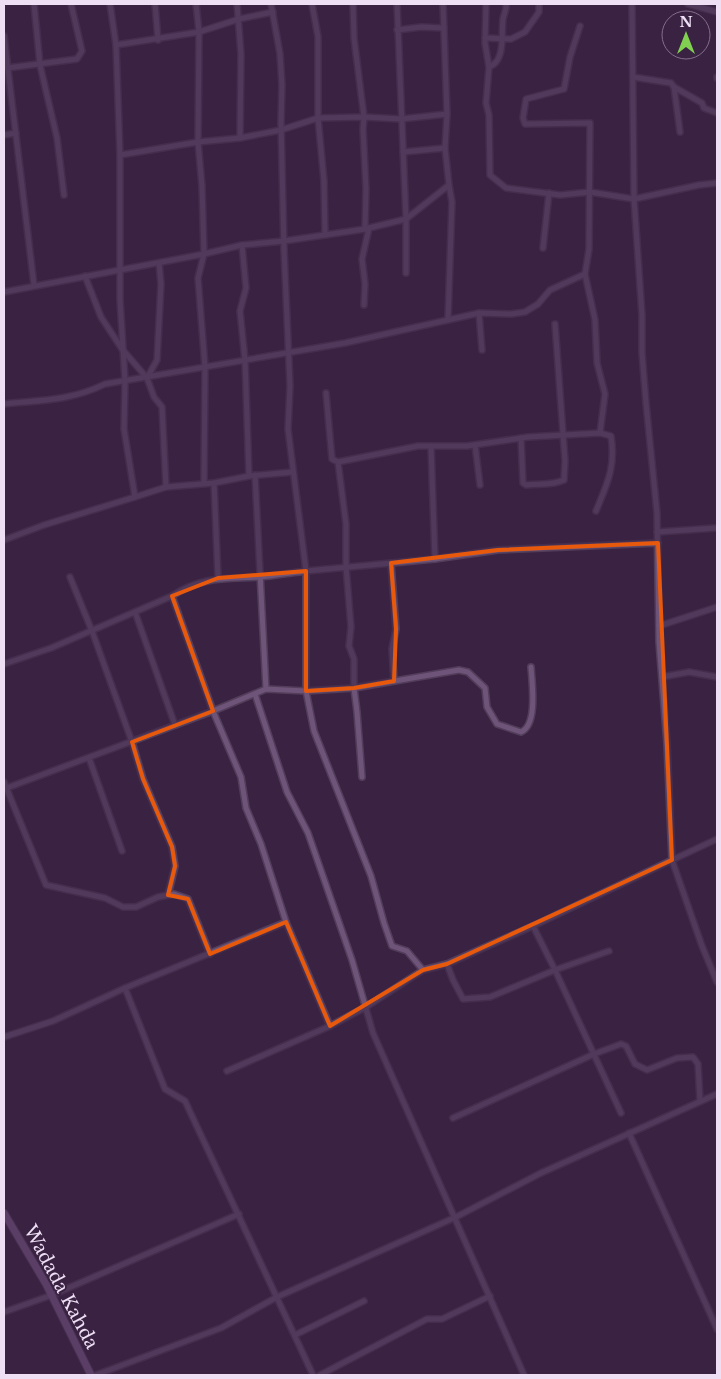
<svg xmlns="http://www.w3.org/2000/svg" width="721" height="1379" font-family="'Libre Baskerville',serif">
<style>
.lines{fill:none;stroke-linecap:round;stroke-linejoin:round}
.minor-casing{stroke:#523d5a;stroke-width:8}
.secondary-casing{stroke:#523d5a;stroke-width:9}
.minor{stroke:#6d5478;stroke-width:5}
.secondary{stroke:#816090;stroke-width:7}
.marked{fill:none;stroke:#e8590c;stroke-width:4;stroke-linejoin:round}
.labels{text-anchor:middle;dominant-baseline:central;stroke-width:4;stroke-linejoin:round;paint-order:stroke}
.street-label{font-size:18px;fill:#eedff4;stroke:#3a2243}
</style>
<rect width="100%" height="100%" fill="#3a2243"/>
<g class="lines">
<defs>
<g id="minor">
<path d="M34 4 40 65 57 138 64 195"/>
<path d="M155 4 158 40"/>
<path d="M196 4 199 32 198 142 202 186 204 254 198 278 205 367 204 483"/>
<path d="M237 4 241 54 240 138"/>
<path d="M312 4 318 37V118L324 181 325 235"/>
<path d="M353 4 354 38 364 117 363 129 366 189 365 229"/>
<path d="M397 4 406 219V273"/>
<path d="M486 4 485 43 489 67 486 103 489 115 490 175 506 188 560 195 590 192 634 199 699 185 717 183"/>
<path d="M632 4 634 199 642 315V353L646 403 657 513 659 642 667 744 672 860 717 839"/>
<path d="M688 4 717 12"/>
<path d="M580 26 570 57 564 89 526 99 523 118 525 124 590 123 589 249 585 274 595 320 597 363 605 394 600 433"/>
<path d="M397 30 421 27 444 28"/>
<path d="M4 36 34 285"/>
<path d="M485 38 511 39 525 32 539 12V4"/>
<path d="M116 45 199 32 239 19 273 12"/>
<path d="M489 67C506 61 501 34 503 19 504 13 507 10 506 4"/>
<path d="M7 68 77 59 82 51 71 4"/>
<path d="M633 77 671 83 674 87 702 103 704 108 717 113"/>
<path d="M717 77V78"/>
<path d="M674 87 680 132"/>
<path d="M4 135 16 133"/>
<path d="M403 152 445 148"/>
<path d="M120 155 198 142 240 138 281 130 318 118 364 117 401 119 447 114"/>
<path d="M242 245 246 288 240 311 245 360 249 476"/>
<path d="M543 248 549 193"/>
<path d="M85 276 101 317 122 349 147 378 154 397 162 407 166 487"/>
<path d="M4 292 204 254 242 245 284 241 365 229 406 219 449 185 445 148 447 114 443 4"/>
<path d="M364 305 365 284 362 259 369 228"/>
<path d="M479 313 482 350"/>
<path d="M448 319 452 202 449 185"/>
<path d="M147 378 157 360 161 284 159 263"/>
<path d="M326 393 332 459 338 462 346 524V567L351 627 349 646 354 659V688L357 712 362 777"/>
<path d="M4 404C41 400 70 401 105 384L345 343 479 313 511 314 525 312 538 304 550 290 585 274"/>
<path d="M521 438 523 483 526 485C539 483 551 486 564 480L565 461 555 324"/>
<path d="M475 445 480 485"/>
<path d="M431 446 435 559 306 571V691L314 731 371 876 384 923 392 946 407 951 423 970 447 964 533 926 672 860 702 946 717 982"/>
<path d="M338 462 418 446H467L528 437 600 433 611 436C616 467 607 484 596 511"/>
<path d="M255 475 266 689"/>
<path d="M214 483 218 578"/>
<path d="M135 497 166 487 214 483 249 476 293 472"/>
<path d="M657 532 716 528"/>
<path d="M4 540 44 525 135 497 124 429 125 381 120 299V155L116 45 110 4"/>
<path d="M435 559 498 550 658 543"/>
<path d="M391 563 396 629 392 649 394 681"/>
<path d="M70 577 92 631 132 742 143 779 172 847 175 866 168 895"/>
<path d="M172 596 213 711 241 777 246 808 261 844 286 922 330 1026"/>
<path d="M135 612 175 725"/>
<path d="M659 626 717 607"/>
<path d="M4 664 51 648 172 596C202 576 225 579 259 577 274 576 290 573 306 571L288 429 290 386 284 250 281 122 282 85 280 54 271 4"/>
<path d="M662 677 689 672 717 677"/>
<path d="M255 694 287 792 308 833 352 960 373 1033 524 1375"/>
<path d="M89 758 122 851"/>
<path d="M4 782 46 885 105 898 123 907H136L158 897 174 894 188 899 210 954"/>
<path d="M4 789 213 711 266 689 306 691 354 688 459 670 468 672 485 688 487 707 497 724 521 732C538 725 532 683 531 667"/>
<path d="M533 926 555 970 609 951"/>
<path d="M447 964 453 980 463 999 490 997 555 970 621 1113"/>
<path d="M125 988 165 1089 185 1101 313 1375"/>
<path d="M4 1037 53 1021 125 988 286 922"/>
<path d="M227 1071 330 1026 366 1007 423 970"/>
<path d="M453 1118 594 1054 621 1044 626 1046 635 1064 647 1070 677 1058 693 1057 698 1064 700 1101"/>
<path d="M629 1133 717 1329"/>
<path d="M4 1312 52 1295 239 1214"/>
<path d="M295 1335 364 1301"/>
<path d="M96 1375 221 1328 277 1297 456 1217 541 1173 717 1094"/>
<path d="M320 1375 427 1319H442L490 1296"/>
</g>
<path id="secondary" d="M4 1213 46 1284 91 1375"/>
</defs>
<use href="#minor" class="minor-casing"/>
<use href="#secondary" class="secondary-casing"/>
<use href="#minor" class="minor"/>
<use href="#secondary" class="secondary"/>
</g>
<path d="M0 0H721V1379H0ZM658 543 672 860 447 964 423 970 330 1026 286 922 210 954 188 899 168 895 175 866 172 847 143 779 132 742 213 711 172 596 218 578 306 571V691L354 688 394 681 396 629 391 563 498 550Z" fill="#3a2243" fill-opacity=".55" fill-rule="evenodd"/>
<path class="marked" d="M658 543 672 860 447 964 423 970 330 1026 286 922 210 954 188 899 168 895 175 866 172 847 143 779 132 742 213 711 172 596 218 578 306 571V691L354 688 394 681 396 629 391 563 498 550Z"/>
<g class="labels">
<g class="street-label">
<text transform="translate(61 1287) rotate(62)">Wadada Kahda</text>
</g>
</g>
<rect width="721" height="1379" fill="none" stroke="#eedff4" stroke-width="10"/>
<g transform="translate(686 35)"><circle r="24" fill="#3a2243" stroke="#826e8a"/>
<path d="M0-4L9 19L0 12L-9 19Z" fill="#81d051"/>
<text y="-8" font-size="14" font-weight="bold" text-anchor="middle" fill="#eedff4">N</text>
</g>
</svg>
